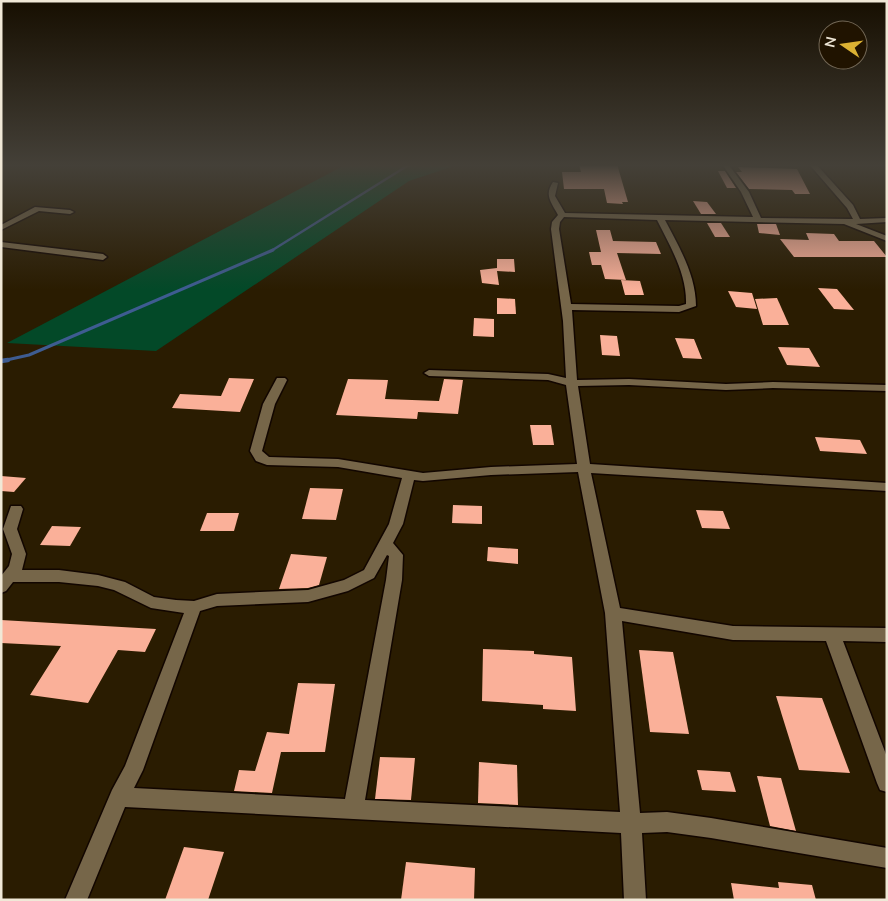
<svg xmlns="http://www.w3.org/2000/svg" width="888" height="901" font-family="Mulish,sans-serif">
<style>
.green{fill:#034928}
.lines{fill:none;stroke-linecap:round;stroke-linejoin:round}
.stream-far2{stroke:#3e5c91;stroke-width:2.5}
.stream-far1{stroke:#3e5c91;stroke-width:3}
.stream{stroke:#3e5c91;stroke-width:4.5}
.building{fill:#fab099}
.street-casing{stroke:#120600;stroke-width:3}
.street{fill:#766649;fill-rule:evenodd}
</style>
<rect width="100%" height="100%" fill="#2a1c01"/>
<path class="green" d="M347 164H460L409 181 156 351 7 343Z"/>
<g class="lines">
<path class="stream-far2" d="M271 251 407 166 415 164"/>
<path class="stream-far1" d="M2 361 29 355 273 250"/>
<path class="stream" d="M1 361 8 360"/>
</g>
<g class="building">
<path d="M579 164H617L628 202H622L623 204 607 203 604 189H564L562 172H581Z"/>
<path d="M738 167 797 169 810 194H795L792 190 749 189 736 172H742Z"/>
<path d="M718 171H725L736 188H727Z"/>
<path d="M693 201 707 202 716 214H701Z"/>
<path d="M707 223H721L730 237H715Z"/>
<path d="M757 224H776L780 235 759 233Z"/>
<path d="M596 230H610L613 241 656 242 661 254 617 253 626 280 605 279 601 265H592L589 252H601Z"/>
<path d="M806 233 834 234 839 241H874L887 257H794L780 239 809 240Z"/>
<path d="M497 259H514L515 272 497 271 499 285 482 283 480 270 497 268Z"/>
<path d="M621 280 640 281 644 295H625Z"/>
<path d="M818 288 837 289 854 310 834 309Z"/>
<path d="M728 291 752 293 757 309 736 307Z"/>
<path d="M497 298 515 299 516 314H497Z"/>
<path d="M777 298 789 325H763L755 299Z"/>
<path d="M474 318 494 319V337L473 336Z"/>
<path d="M600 335 617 336 620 356 602 355Z"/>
<path d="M675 338 694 339 702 359 683 358Z"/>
<path d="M778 347 809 348 820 367 787 365Z"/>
<path d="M229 378 254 379 240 412 172 408 180 394 221 396Z"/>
<path d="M348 379 388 380 385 399 439 401 444 379 463 380 458 414 418 412 417 419 336 415Z"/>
<path d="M530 425H551L554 445H533Z"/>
<path d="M815 437 860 440 867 454 820 451Z"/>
<path d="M1 476 26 478 14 492 1 491Z"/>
<path d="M310 488 343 489 336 520 302 519Z"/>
<path d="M453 505 482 506V524L452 523Z"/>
<path d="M696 510 723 511 730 529 702 528Z"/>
<path d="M207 513H239L234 531H200Z"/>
<path d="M52 526 81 527 70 546 40 545Z"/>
<path d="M488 547 518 549V564L487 561Z"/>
<path d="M291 554 327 557 319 585 308 588 279 589Z"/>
<path d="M1 620 156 629 145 652 118 650 88 703 30 695 61 646 1 643Z"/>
<path d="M483 649 534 651V654L572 657 576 711 543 709V705L482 701Z"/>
<path d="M639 650 673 652 689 734 650 732Z"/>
<path d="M298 683 335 684 325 752H281L272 793 234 791 239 770 255 771 267 732 289 734Z"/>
<path d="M776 696 822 698 850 773 799 770Z"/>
<path d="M380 757 415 758 411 800 375 799Z"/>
<path d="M479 762 517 765 518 805 478 803Z"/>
<path d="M697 770 730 772 736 792 702 790Z"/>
<path d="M757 776 781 778 796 831 770 826Z"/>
<path d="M184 847 224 852 208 900H165Z"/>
<path d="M406 862 475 868 474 900H401Z"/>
<path d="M778 882 812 885 816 900H734L731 883 779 888Z"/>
</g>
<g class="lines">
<defs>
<g id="street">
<path d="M722 164H728L749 192 761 218 853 219 847 208 809 164H816L853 205 860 219 887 218V222L856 224 887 236V241L844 224 665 220C679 247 696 275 696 306L679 312 572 310 577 380 629 379 726 384 773 382 887 385V391L773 388 726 390 629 385 578 386 590 464 887 483V491L591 473 620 608 733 626 887 628V642L843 641 887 757V792L880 790 877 783 826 641 733 640 622 621 640 813 667 812 711 818 887 848V868L711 838 667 832 642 833 646 900H624L621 833 125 807 87 900H65L112 790 125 766 184 613 151 608 114 590 98 586 59 582H13L6 591 1 593V576L9 566 12 554 3 529 11 506H21L23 509 17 529 26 554 22 570H59L98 575 125 582 154 597 176 600 194 601 217 594 308 590 344 580 364 570 389 524 402 478 338 467 267 465 256 461 250 451 263 404 277 378H285L287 380 275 404 262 451 269 457 338 459 423 473 491 467 577 464 566 385 548 380 429 376 424 373 429 370 548 374 566 378 563 321 551 229 552 222 558 215C551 202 544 195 553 182L558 183 555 196 565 213 753 217 741 192ZM564 217 657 220C670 246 687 274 686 304L679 306 571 304 559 229 560 222ZM578 472 605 613 620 812 365 800 402 580 403 555 393 543 403 524 414 480 423 481 491 475ZM387 555 389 556 386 580 345 799 134 788 143 770 200 611 217 606 308 602 348 591 374 578Z"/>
<path d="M35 207 70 210 74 212 70 214 39 211 1 230V225Z"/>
<path d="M1 242 103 254 107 257 103 260 1 247Z"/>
</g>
</defs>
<use href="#street" class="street-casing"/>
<use href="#street" class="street"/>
</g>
<linearGradient id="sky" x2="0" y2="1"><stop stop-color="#170f01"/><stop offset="0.57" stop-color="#444038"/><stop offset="1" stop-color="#444038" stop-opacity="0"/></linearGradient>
<rect width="888" height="290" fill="url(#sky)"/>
<rect width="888" height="901" fill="none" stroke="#f0e8d7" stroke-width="5"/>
<g transform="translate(843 45) rotate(283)"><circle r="24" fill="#201300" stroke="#736856"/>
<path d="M0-4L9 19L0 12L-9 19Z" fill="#dcb233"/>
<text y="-8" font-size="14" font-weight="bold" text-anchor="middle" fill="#f0e8d7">N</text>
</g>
</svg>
